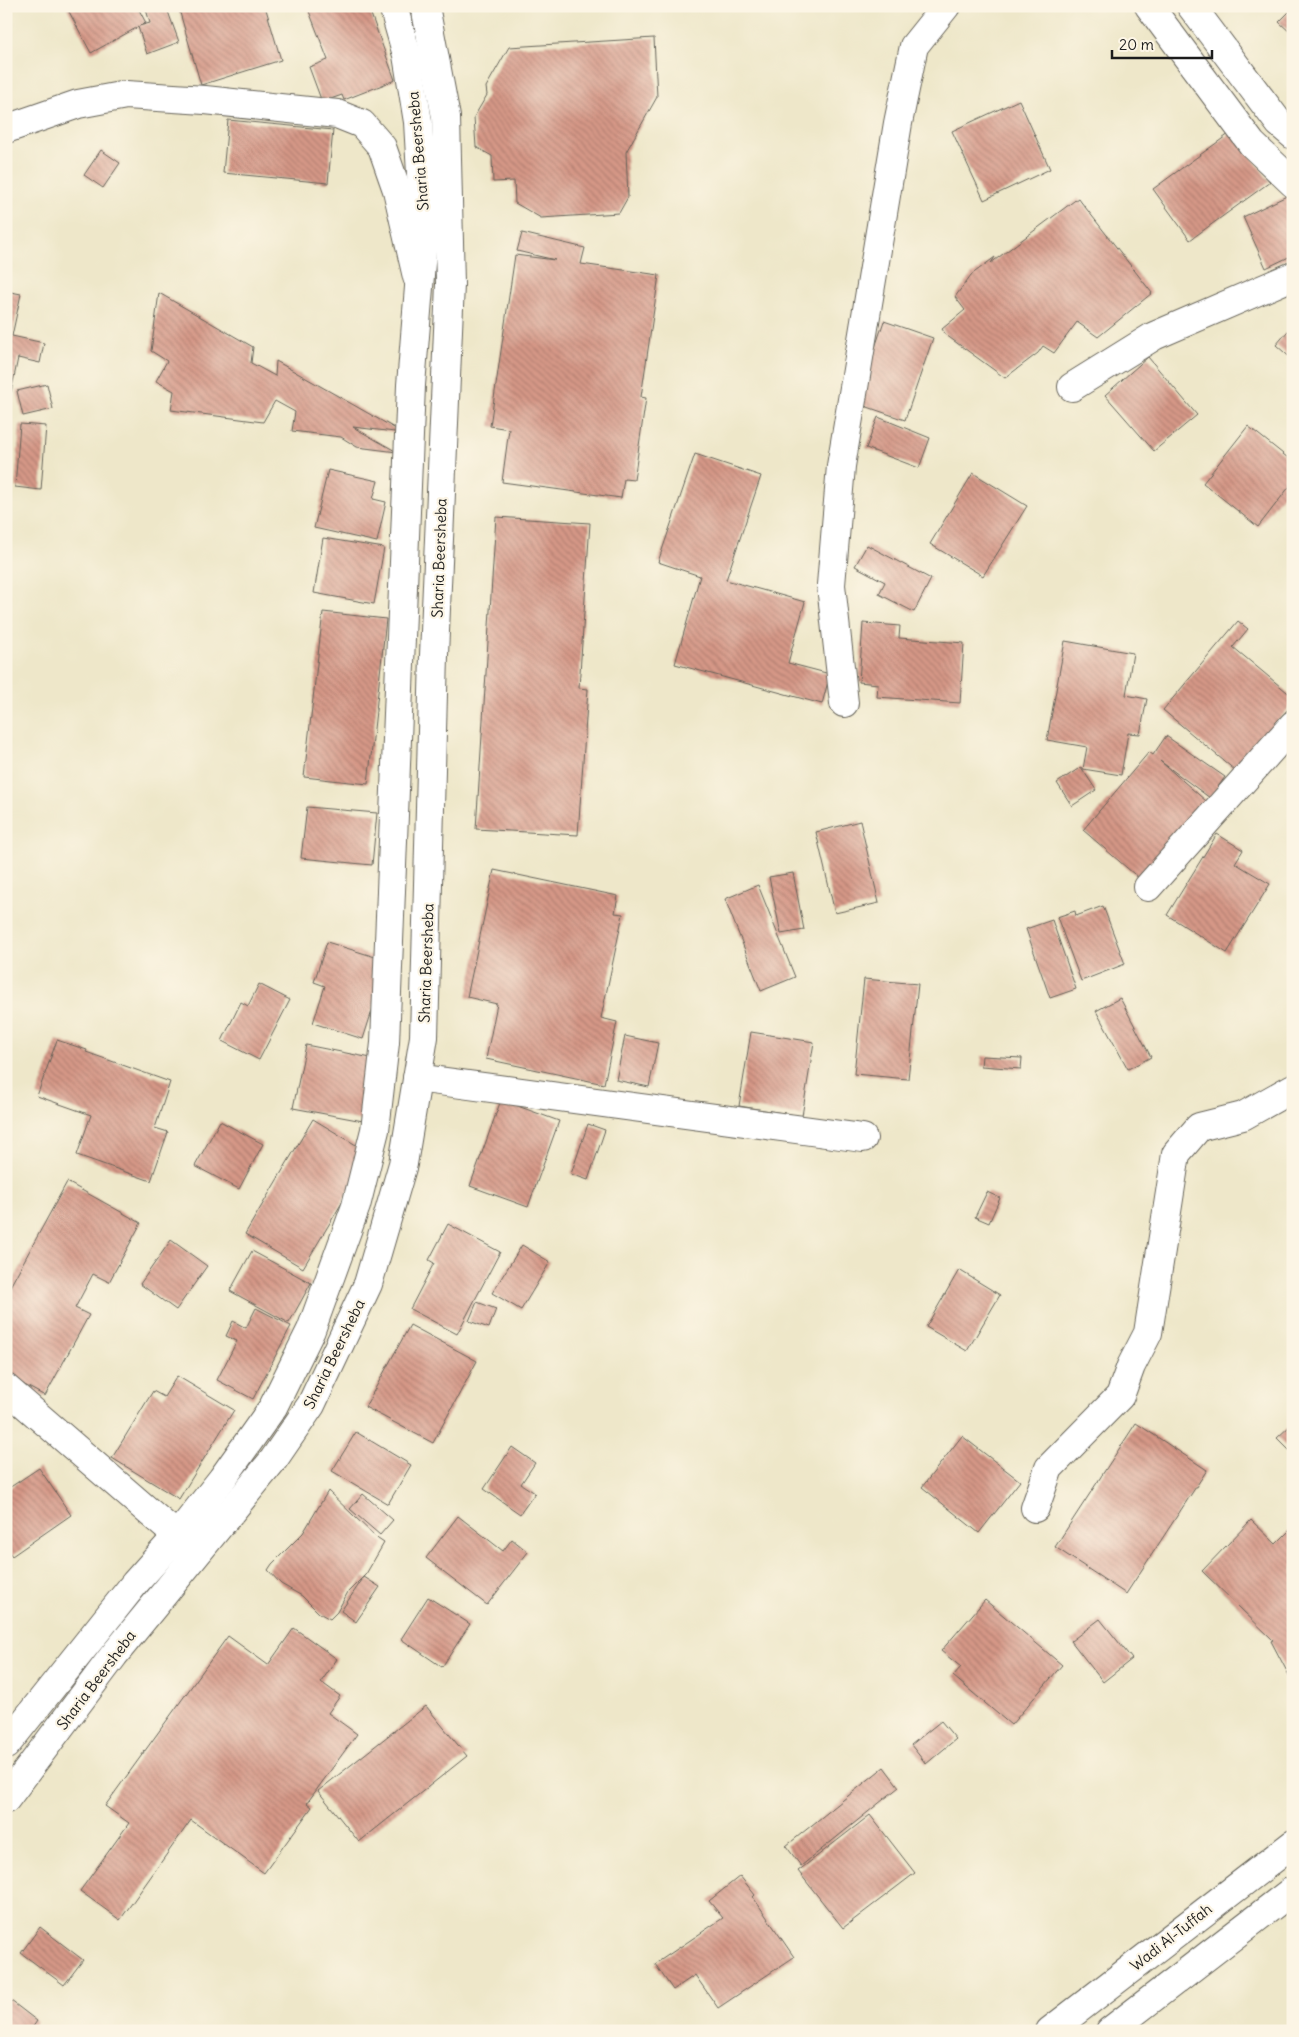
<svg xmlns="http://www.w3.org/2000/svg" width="1299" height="2037" font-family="Delius,sans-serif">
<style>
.building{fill:url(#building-back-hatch)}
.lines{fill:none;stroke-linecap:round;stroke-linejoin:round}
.minor-casing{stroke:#666359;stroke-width:30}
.tertiary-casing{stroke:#666359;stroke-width:30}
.secondary-casing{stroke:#666359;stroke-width:30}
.minor{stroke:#fff;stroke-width:28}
.tertiary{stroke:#fff;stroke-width:28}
.secondary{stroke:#fff;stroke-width:28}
.labels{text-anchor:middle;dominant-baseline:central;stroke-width:4.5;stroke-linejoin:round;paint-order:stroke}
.street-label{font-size:15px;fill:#1c1c1c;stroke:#fcf5e5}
</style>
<defs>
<pattern id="building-back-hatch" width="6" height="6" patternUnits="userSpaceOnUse" patternTransform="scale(1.25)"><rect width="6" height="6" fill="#d69887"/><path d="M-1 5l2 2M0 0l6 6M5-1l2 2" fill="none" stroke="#ad7b6e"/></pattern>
</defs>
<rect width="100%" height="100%" fill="#fcf5e5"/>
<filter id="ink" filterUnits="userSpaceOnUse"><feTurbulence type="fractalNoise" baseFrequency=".02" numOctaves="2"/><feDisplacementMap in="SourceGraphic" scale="10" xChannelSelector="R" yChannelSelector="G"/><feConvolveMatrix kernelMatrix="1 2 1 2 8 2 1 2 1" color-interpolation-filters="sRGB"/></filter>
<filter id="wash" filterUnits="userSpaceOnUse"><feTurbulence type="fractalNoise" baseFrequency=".0096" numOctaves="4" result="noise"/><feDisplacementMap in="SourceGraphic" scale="20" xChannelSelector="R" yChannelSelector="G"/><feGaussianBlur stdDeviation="1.12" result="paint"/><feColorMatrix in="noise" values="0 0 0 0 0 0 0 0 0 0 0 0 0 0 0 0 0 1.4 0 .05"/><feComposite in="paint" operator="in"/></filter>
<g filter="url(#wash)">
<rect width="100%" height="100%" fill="#eee7c9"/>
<g id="blocks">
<g class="building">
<path d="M66 6H137L146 23 139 26 150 23 145 6H166L179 42 147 54 138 27 91 53Z"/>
<path d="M178 6H265L281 60 201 85Z"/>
<path d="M307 6H368L395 80 344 100 342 95 322 102 309 67 328 60Z"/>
<path d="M1293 8V35L1279 22Z"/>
<path d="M654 38 657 97 626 152 628 197 619 213 541 218 515 203 514 181 493 182 492 156 476 147 474 117 487 95 486 87 509 47Z"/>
<path d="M1019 100 1050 169 984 200 952 131Z"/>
<path d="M228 120 333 130 328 183 223 173Z"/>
<path d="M1233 131 1270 182 1190 240 1153 189Z"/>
<path d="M101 150 120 163 103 188 84 175Z"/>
<path d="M1293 193V255L1266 268 1243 217Z"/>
<path d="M1078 198 1152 293 1098 337 1077 322 1054 353 1043 346 1038 353 1005 378 946 335 942 329 965 310 955 297 971 275 995 257 991 263Z"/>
<path d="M522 233 585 248 581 264 659 275 641 397 646 398 634 480 624 479 621 498 502 482 509 429 490 426 515 255 555 260 517 251Z"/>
<path d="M6 291 21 294 12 336 44 343 40 363 18 358 11 392 6 391Z"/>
<path d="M159 293 253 347 251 363 275 376 276 361 403 433 353 427 397 452 357 447 341 437 292 431 295 412 275 401 263 422 171 410 174 391 156 381 167 361 151 351Z"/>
<path d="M884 321 933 338 905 420 856 403Z"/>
<path d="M1293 325V360L1276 345Z"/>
<path d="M1148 357 1197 415 1154 451 1105 395Z"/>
<path d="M47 384 53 409 23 416 17 391Z"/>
<path d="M878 417 930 438 919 468 866 448Z"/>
<path d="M20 424 46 426 41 490 15 487Z"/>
<path d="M1248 426 1293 462V482L1258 527 1203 483Z"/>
<path d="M695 454 761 476 726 580 805 602 788 663 830 674 822 704 675 664 700 576 658 562Z"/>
<path d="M328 470 378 481 373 499 386 502 377 542 314 528Z"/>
<path d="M973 473 1027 506 983 576 930 544Z"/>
<path d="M496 517 590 523 579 688 588 689 578 835 476 829Z"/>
<path d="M323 538 384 548 374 604 314 593Z"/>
<path d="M867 545 931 579 914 612 879 594 885 582 855 566Z"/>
<path d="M323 612 386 619 368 784 304 777Z"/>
<path d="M1238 621 1248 629 1233 647 1293 697V703L1236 771 1163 710Z"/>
<path d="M863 623 900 626 899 638 964 643 960 703 877 697 878 684 859 682Z"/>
<path d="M1065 641 1133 653 1126 695 1147 699 1140 734 1128 733 1121 775 1083 769 1087 747 1047 740Z"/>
<path d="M1166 736 1225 777 1210 798 1160 761 1206 801 1141 880 1083 830 1149 752 1153 755Z"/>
<path d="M1081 767 1096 790 1072 806 1057 783Z"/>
<path d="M307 807 377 813 372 865 301 858Z"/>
<path d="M860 821 879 903 835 913 816 832Z"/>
<path d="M1217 834 1243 850 1235 863 1270 884 1227 953 1167 915Z"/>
<path d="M494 870 618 896 615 913 623 914 601 1018 617 1022 604 1084 486 1059 497 1004 467 997Z"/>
<path d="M793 873 804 930 781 934 769 877Z"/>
<path d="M758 885 795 977 761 991 725 899Z"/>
<path d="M1103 906 1125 964 1081 981 1057 917 1075 911 1076 916Z"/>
<path d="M1052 920 1076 989 1050 998 1026 929Z"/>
<path d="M327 942 388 961 363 1039 313 1023 325 986 314 982Z"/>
<path d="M864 979 918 984 908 1079 854 1074Z"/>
<path d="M259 984 290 1000 259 1060 222 1041 241 1002 248 1006Z"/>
<path d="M1120 998 1151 1057 1128 1069 1096 1011Z"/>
<path d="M751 1032 814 1042 802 1116 739 1106Z"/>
<path d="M625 1036 658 1043 649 1087 616 1080Z"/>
<path d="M57 1040 87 1050 86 1052 170 1082 155 1128 168 1132 151 1181 77 1155 91 1115 37 1096Z"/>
<path d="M306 1045 376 1059 363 1121 293 1108Z"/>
<path d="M982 1056 1022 1058 1021 1069 981 1066Z"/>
<path d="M501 1100 559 1121 528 1207 470 1186Z"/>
<path d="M313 1119 371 1154 303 1268 245 1234Z"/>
<path d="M220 1121 263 1144 239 1189 195 1166Z"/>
<path d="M588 1124 605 1130 588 1180 571 1174Z"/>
<path d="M67 1182 141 1223 109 1282 93 1274 75 1308 89 1315 45 1396 6 1375V1344L11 1336 6 1333V1294Z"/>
<path d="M987 1192 1000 1198 989 1223 975 1217Z"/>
<path d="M448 1224 500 1252 457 1334 410 1309 434 1263 429 1260Z"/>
<path d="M171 1240 207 1266 176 1310 140 1284Z"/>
<path d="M522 1245 550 1262 521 1310 492 1293Z"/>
<path d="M252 1251 311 1283 289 1323 230 1291Z"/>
<path d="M959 1270 1000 1295 967 1351 926 1327Z"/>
<path d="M477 1302 496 1309 489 1328 469 1321Z"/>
<path d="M256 1308 291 1326 253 1399 217 1380 237 1341 226 1336 233 1321 246 1328Z"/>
<path d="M410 1325 477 1361 433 1443 365 1407Z"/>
<path d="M177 1376 234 1410 179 1499 112 1458 153 1391 164 1397Z"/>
<path d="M1136 1423 1207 1470 1126 1594 1055 1547Z"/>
<path d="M1291 1425 1293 1428V1454L1277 1438Z"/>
<path d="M356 1432 411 1465 388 1504 332 1471Z"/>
<path d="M962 1436 1020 1481 979 1533 922 1487Z"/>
<path d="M512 1447 535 1463 521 1484 535 1493 520 1514 484 1489Z"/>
<path d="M39 1468 71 1515 12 1556 6 1548V1490Z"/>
<path d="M328 1491 378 1539 384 1543 366 1574 348 1592 337 1612 330 1619 319 1613 302 1596 281 1584 268 1570 272 1564 303 1533Z"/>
<path d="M363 1494 393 1520 380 1535 350 1509Z"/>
<path d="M458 1516 503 1551 512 1539 528 1552 487 1605 426 1558Z"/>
<path d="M1251 1520 1276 1544 1293 1527V1683L1271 1641 1273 1640 1202 1571Z"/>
<path d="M364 1577 380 1587 356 1622 341 1611Z"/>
<path d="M428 1597 470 1624 442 1667 401 1639Z"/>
<path d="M985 1600 1062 1665 1011 1725 953 1676 961 1667 941 1651Z"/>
<path d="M1100 1619 1132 1659 1103 1682 1071 1641Z"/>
<path d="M294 1628 337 1659 321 1682 340 1696 328 1713 357 1734 307 1803 312 1807 264 1873 191 1820 120 1920 80 1891 129 1823 105 1806 228 1636 268 1665Z"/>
<path d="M426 1706 467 1756 359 1842 318 1791Z"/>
<path d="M941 1721 956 1739 926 1764 911 1745Z"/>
<path d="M884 1767 899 1787 801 1866 786 1846Z"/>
<path d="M870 1815 915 1873 843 1928 798 1871Z"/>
<path d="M740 1876 755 1895 753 1897 794 1957 718 2008 695 1975 673 1990 655 1964 723 1918 709 1901Z"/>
<path d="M40 1927 83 1960 64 1985 21 1953Z"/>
<path d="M6 1997 37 2021 30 2031H6Z"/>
</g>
</g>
</g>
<g filter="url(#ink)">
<use href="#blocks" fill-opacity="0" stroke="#666359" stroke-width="1"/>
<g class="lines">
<defs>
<g id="minor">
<path d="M6 129 78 104 126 95 205 100 337 114 362 124 382 147 397 190 417 277"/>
<path d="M1072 387 1154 336 1293 276"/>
<path d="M844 703 831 585 841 466 898 123 914 46 946 6"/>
<path d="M1148 887 1293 725"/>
<path d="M417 1078 863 1138"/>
<path d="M6 1388 177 1536"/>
<path d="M1035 1508 1049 1468 1120 1396 1131 1366 1148 1333 1176 1154 1199 1127 1243 1116 1293 1088"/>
</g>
<g id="tertiary">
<path d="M6 1745 135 1583 177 1536 222 1479 273 1407 311 1330 356 1206 375 1130 385 1043 411 385 424 226 418 122 407 55 393 6"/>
<path d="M6 1799 114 1655 274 1459 311 1405 368 1284 403 1164 424 1037 434 655 450 284 446 117 425 6"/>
<path d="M1050 2031 1293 1844"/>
<path d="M1110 2031 1293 1890"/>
</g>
<g id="secondary">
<path d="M1149 6 1252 144 1293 183"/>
<path d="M1191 6 1279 123 1293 135"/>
</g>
</defs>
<use href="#minor" class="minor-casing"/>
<use href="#tertiary" class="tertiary-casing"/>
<use href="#secondary" class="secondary-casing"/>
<use href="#minor" class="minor"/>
<use href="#tertiary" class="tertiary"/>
<use href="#secondary" class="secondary"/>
</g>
</g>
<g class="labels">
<g class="street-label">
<text transform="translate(418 151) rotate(-95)">Sharia Beersheba</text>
<text transform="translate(439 558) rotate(-88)">Sharia Beersheba</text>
<text transform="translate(426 963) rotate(-88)">Sharia Beersheba</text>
<text transform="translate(334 1354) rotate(-64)">Sharia Beersheba</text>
<text transform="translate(96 1680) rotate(-53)">Sharia Beersheba</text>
<text transform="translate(1171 1937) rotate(-38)">Wadi Al-Tuffah</text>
</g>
</g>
<rect width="1299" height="2037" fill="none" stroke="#fcf5e5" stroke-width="25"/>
<path d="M1112 50v8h100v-8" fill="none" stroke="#1c1c1c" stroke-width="2.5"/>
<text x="1119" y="50" font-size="15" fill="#1c1c1c" stroke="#fcf5e5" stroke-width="4" paint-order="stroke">20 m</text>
</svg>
